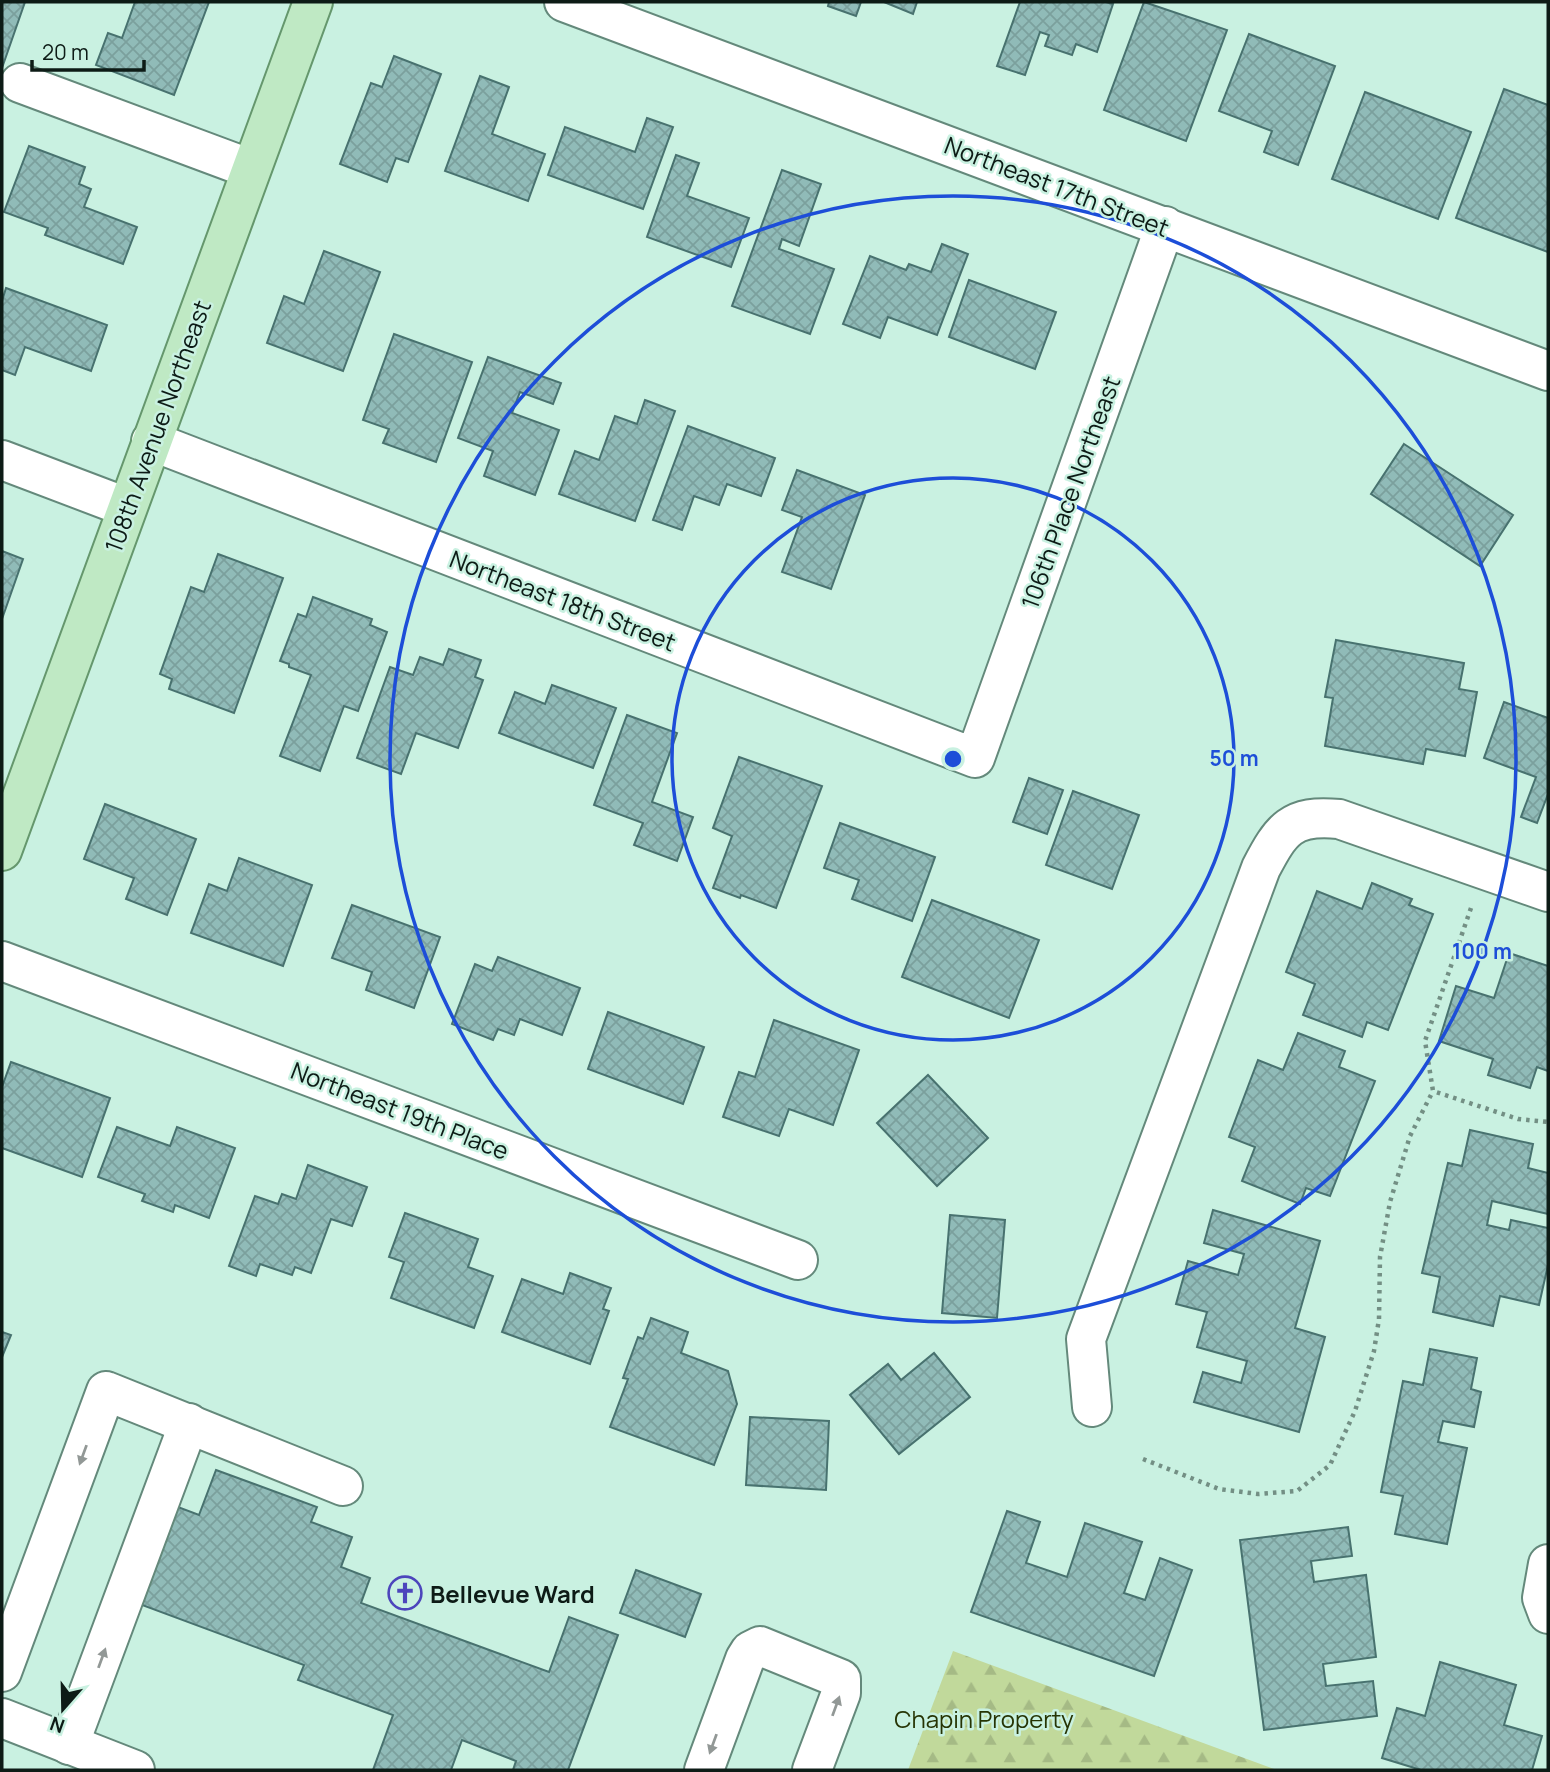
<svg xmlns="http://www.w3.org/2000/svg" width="1550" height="1772" font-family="Manrope,sans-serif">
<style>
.forest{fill:url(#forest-firs)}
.building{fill:url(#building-cross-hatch);stroke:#48726f;stroke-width:2}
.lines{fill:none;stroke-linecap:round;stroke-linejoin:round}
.minor-casing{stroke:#64897b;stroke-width:42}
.major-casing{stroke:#65976d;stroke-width:42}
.path{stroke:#738f84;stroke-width:4.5;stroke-dasharray:3.5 5;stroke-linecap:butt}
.minor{stroke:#fff;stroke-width:38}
.major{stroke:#bfe9c4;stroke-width:38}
.oneway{fill:#929896}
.ring{fill:none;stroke:#1d4ed8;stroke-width:3.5}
.labels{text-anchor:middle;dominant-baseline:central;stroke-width:5;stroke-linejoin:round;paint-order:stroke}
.street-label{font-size:24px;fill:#0d1b16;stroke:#c9f1e1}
.poi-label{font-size:24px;font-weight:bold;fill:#0d1b16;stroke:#c9f1e1;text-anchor:start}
.park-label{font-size:24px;fill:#263404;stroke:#c9f1e1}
.centre{fill:#1d4ed8;stroke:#c9f1e1;stroke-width:3.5}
.ring-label{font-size:21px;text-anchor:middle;font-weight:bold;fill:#1d4ed8;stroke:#c9f1e1;stroke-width:5;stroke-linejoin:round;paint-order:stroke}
</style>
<defs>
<pattern id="forest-firs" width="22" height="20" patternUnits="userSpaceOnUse" patternTransform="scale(1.75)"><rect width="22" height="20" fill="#c1d99b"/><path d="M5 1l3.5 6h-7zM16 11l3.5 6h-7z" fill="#a5ba85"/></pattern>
<pattern id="building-cross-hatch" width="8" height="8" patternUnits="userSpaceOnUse" patternTransform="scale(1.75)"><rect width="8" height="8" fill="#90bbb8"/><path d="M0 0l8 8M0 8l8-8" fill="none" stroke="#7ba09d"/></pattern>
</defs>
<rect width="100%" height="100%" fill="#c9f1e1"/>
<path class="forest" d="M953 1651 1277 1770H908Z"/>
<g class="building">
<path d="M2 2H25L2 68Z"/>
<path d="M135 2H209L174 95 96 65 108 33 122 38Z"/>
<path d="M829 2H861L856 16 828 6Z"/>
<path d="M884 2H917L913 14Z"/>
<path d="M1020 2H1106L1113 4 1097 52 1076 44 1072 55 1045 46 1049 35 1040 32 1025 75 997 66Z"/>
<path d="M1144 2 1227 30 1186 141 1104 110Z"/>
<path d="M1249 34 1335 66 1298 165 1264 152 1272 131 1219 111Z"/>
<path d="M394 56 441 74 408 162 396 158 387 182 340 164 371 83 382 87Z"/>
<path d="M480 76 509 87 492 134 545 154 528 201 445 171Z"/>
<path d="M1504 89 1548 105V252L1456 218Z"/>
<path d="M1365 92 1471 132 1438 219 1332 179Z"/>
<path d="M647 118 673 127 643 209 548 175 565 127 635 152Z"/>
<path d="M29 146 85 167 79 184 91 189 84 207 137 227 123 264 45 235 48 228 4 212Z"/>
<path d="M676 155 699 163 687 196 749 218 731 267 647 237Z"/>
<path d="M782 170 821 184 799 246 782 239 779 249 834 269 810 334 732 306Z"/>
<path d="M942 244 968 254 937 335 888 317 880 338 843 324 870 256 906 270 909 264 931 272Z"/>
<path d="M324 251 380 272 343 371 267 343 284 296 304 304Z"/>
<path d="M969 280 1056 312 1035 369 949 337Z"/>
<path d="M6 288 107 325 91 371 25 347 15 375 2 370V301Z"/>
<path d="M394 334 472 362 436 462 383 443 389 429 363 420Z"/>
<path d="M488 357 561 383 553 404 520 392 512 413 559 430 535 495 484 476 493 451 458 438Z"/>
<path d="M645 400 675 411 635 521 559 494 575 451 599 460 615 416 637 424Z"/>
<path d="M688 426 775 458 761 496 727 484 719 505 694 496 682 530 653 520Z"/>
<path d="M1404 444 1513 515 1480 566 1371 494Z"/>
<path d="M797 470 865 495 831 589 782 572 802 517 782 510Z"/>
<path d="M2 551 23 559 2 619Z"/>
<path d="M218 554 283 578 234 713 169 689 172 679 160 674 191 587 204 592Z"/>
<path d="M313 597 372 619 370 625 387 632 358 711 344 706 320 771 280 756 311 675 289 667V664L280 661 298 614 306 617Z"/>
<path d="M1336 640 1464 663 1459 689 1477 692 1465 756 1426 749 1423 764 1325 746 1333 698 1325 697Z"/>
<path d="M449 649 481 660 475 677 483 680 458 748 416 733 401 774 357 758 390 667 413 675 420 657 443 665Z"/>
<path d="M552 685 616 708 593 768 499 733 515 692 545 704Z"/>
<path d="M1504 702 1548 718V794L1537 823 1521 817 1536 777 1484 758Z"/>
<path d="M627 715 677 733 652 802 693 817 677 861 634 845 643 823 594 805Z"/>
<path d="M739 757 822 786 776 908 741 895 740 898 713 888 732 836 713 828Z"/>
<path d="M1029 778 1063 790 1047 834 1013 822Z"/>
<path d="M1073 791 1139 815 1112 889 1046 865Z"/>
<path d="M105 804 196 839 167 915 126 899 134 878 84 859Z"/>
<path d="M840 823 935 857 912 921 852 899 859 880 824 868Z"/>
<path d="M239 858 312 885 283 966 191 933 209 884 227 891Z"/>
<path d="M1372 883 1412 899 1409 905 1433 914 1388 1030 1367 1022 1362 1037 1303 1015 1315 984 1286 972 1317 891 1362 909Z"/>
<path d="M932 900 1039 940 1009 1018 902 977Z"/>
<path d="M352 905 440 937 414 1008 366 990 372 972 332 958Z"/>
<path d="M1509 953 1548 966V1071L1537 1067 1530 1088 1488 1075 1493 1059 1439 1041 1456 986 1494 998Z"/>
<path d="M498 957 580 988 562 1035 520 1019 514 1035 498 1029 493 1040 452 1024 475 964 492 971Z"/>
<path d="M608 1012 704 1047 683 1104 588 1069Z"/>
<path d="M774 1020 859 1050 833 1125 789 1109 779 1136 723 1117 739 1072 755 1077Z"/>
<path d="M1298 1033 1345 1051 1339 1067 1375 1081 1330 1196 1306 1188 1300 1204 1242 1181 1255 1147 1229 1137 1258 1060 1283 1070Z"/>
<path d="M11 1062 110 1098 82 1177 2 1148V1087Z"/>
<path d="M928 1075 988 1138 937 1186 877 1123Z"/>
<path d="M117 1127 170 1146 177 1127 235 1148 209 1218 175 1205 173 1212 142 1201 145 1194 98 1177Z"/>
<path d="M1470 1130 1533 1144 1528 1168 1548 1173V1214L1492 1201 1487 1225 1509 1230 1511 1220 1548 1228V1265L1539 1305 1500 1296 1493 1326 1433 1312 1440 1277 1422 1273 1448 1163 1462 1166Z"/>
<path d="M308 1165 367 1187 352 1226 331 1219 311 1273 295 1267 292 1275 260 1264 256 1276 229 1266 255 1196 278 1204 282 1194 296 1199Z"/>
<path d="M1213 1210 1320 1241 1295 1328 1325 1337 1299 1432 1194 1402 1203 1372 1241 1383 1247 1361 1197 1347 1207 1312 1176 1304 1188 1261 1238 1275 1244 1254 1204 1243Z"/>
<path d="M405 1213 478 1239 468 1267 493 1276 474 1328 391 1298 404 1262 389 1257Z"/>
<path d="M950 1215 1005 1220 997 1318 942 1313Z"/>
<path d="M570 1273 611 1288 603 1309 609 1311 590 1364 502 1332 522 1279 563 1294Z"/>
<path d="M651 1318 688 1332 681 1353 728 1371 737 1404 714 1465 610 1427 628 1379 623 1378 638 1337 643 1339Z"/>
<path d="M2 1332 11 1335 2 1357Z"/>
<path d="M1430 1349 1477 1358 1471 1389 1481 1392 1474 1427 1443 1421 1438 1442 1467 1448 1447 1544 1395 1534 1403 1496 1381 1492 1403 1381 1423 1385Z"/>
<path d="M934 1353 970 1397 899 1454 850 1395 888 1364 901 1380Z"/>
<path d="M750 1417 829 1421 826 1490 746 1485Z"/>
<path d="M216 1470 317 1507 311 1522 352 1537 341 1567 370 1578 361 1603 549 1672 569 1617 618 1635 568 1770H513L516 1761 462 1740 451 1770H373L393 1715 298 1680 304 1665 142 1605 178 1507 199 1515Z"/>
<path d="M1007 1511 1040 1522 1026 1563 1067 1577 1085 1523 1142 1542 1124 1593 1145 1600 1160 1558 1192 1570 1154 1676 971 1612Z"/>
<path d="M1348 1527 1352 1556 1311 1561 1314 1582 1366 1575 1376 1657 1323 1664 1326 1686 1373 1681 1377 1716 1264 1730 1240 1540Z"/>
<path d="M636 1570 701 1594 685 1637 620 1613Z"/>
<path d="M1440 1662 1516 1685 1504 1725 1542 1736 1532 1770H1421L1382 1758 1397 1708 1425 1716Z"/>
</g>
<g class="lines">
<defs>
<g id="minor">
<path d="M564 2 1548 371"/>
<path d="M20 83 251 169"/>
<path d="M151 441 975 758 1165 226"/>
<path d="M2 460 126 507"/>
<path d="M2 961 798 1260"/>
<path d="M1092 1407 1086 1339 1261 868C1281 830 1291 814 1339 819L1548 892"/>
<path d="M1548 1564 1542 1598 1548 1614"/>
<path d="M2 1672 106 1391 343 1486"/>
<path d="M2 1718 135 1770"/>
<path d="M69 1745 189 1423"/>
<path d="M704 1770 745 1659 750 1651 760 1646 841 1679V1693L812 1770"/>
</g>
<path id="major" d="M2 851 313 2"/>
</defs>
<use href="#minor" class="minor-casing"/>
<use href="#major" class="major-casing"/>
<g class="path">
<path d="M1471 908 1425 1041 1433 1091 1518 1119 1548 1122"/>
<path d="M1143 1459 1219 1489 1258 1494 1297 1491 1330 1465 1355 1411 1374 1351 1379 1319 1380 1257 1390 1202 1410 1136 1433 1091"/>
</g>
<use href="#minor" class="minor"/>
<use href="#major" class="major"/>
</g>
<defs><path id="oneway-solid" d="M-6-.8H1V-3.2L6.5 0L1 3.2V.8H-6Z" transform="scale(1.75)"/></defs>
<g class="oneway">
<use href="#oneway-solid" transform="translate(83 1455) rotate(110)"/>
<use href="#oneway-solid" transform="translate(102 1658) rotate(-70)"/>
<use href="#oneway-solid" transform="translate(836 1706) rotate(-70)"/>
<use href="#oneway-solid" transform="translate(713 1744) rotate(110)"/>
</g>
<g class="ring">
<circle cx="953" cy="759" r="281"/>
<circle cx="953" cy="759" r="563"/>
</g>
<defs>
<symbol id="church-ring" viewBox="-11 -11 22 22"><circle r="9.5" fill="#c9f1e1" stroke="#4c45bc" stroke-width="1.5"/><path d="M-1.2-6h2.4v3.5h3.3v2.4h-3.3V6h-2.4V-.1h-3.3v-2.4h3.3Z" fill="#4c45bc"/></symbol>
</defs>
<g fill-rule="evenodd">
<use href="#church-ring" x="386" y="1574" width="38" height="38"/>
</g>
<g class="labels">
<g class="street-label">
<text transform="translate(1057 186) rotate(21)">Northeast 17th Street</text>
<text transform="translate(157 426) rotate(-70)">108th Avenue Northeast</text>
<text transform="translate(1070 492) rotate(-70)">106th Place Northeast</text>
<text transform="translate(563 600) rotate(21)">Northeast 18th Street</text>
<text transform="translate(400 1110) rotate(21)">Northeast 19th Place</text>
</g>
<g class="poi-label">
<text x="430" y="1593">Bellevue Ward</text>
</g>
<g class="park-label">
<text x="984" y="1718">Chapin Property</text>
</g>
</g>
<circle cx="953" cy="759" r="10" class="centre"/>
<g class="ring-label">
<text x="1234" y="766">50 m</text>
<text x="1482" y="959">100 m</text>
</g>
<rect width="1550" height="1772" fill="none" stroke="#0d1b16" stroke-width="7"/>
<g transform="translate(63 1709) rotate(200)" stroke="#c9f1e1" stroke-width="5" paint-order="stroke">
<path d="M0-5L12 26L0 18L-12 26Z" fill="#0d1b16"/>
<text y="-10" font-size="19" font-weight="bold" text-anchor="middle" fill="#0d1b16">N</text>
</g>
<path d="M32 60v10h112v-10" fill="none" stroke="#0d1b16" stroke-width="3.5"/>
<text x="42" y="60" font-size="21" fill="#0d1b16" stroke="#c9f1e1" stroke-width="5" paint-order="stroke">20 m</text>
</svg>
